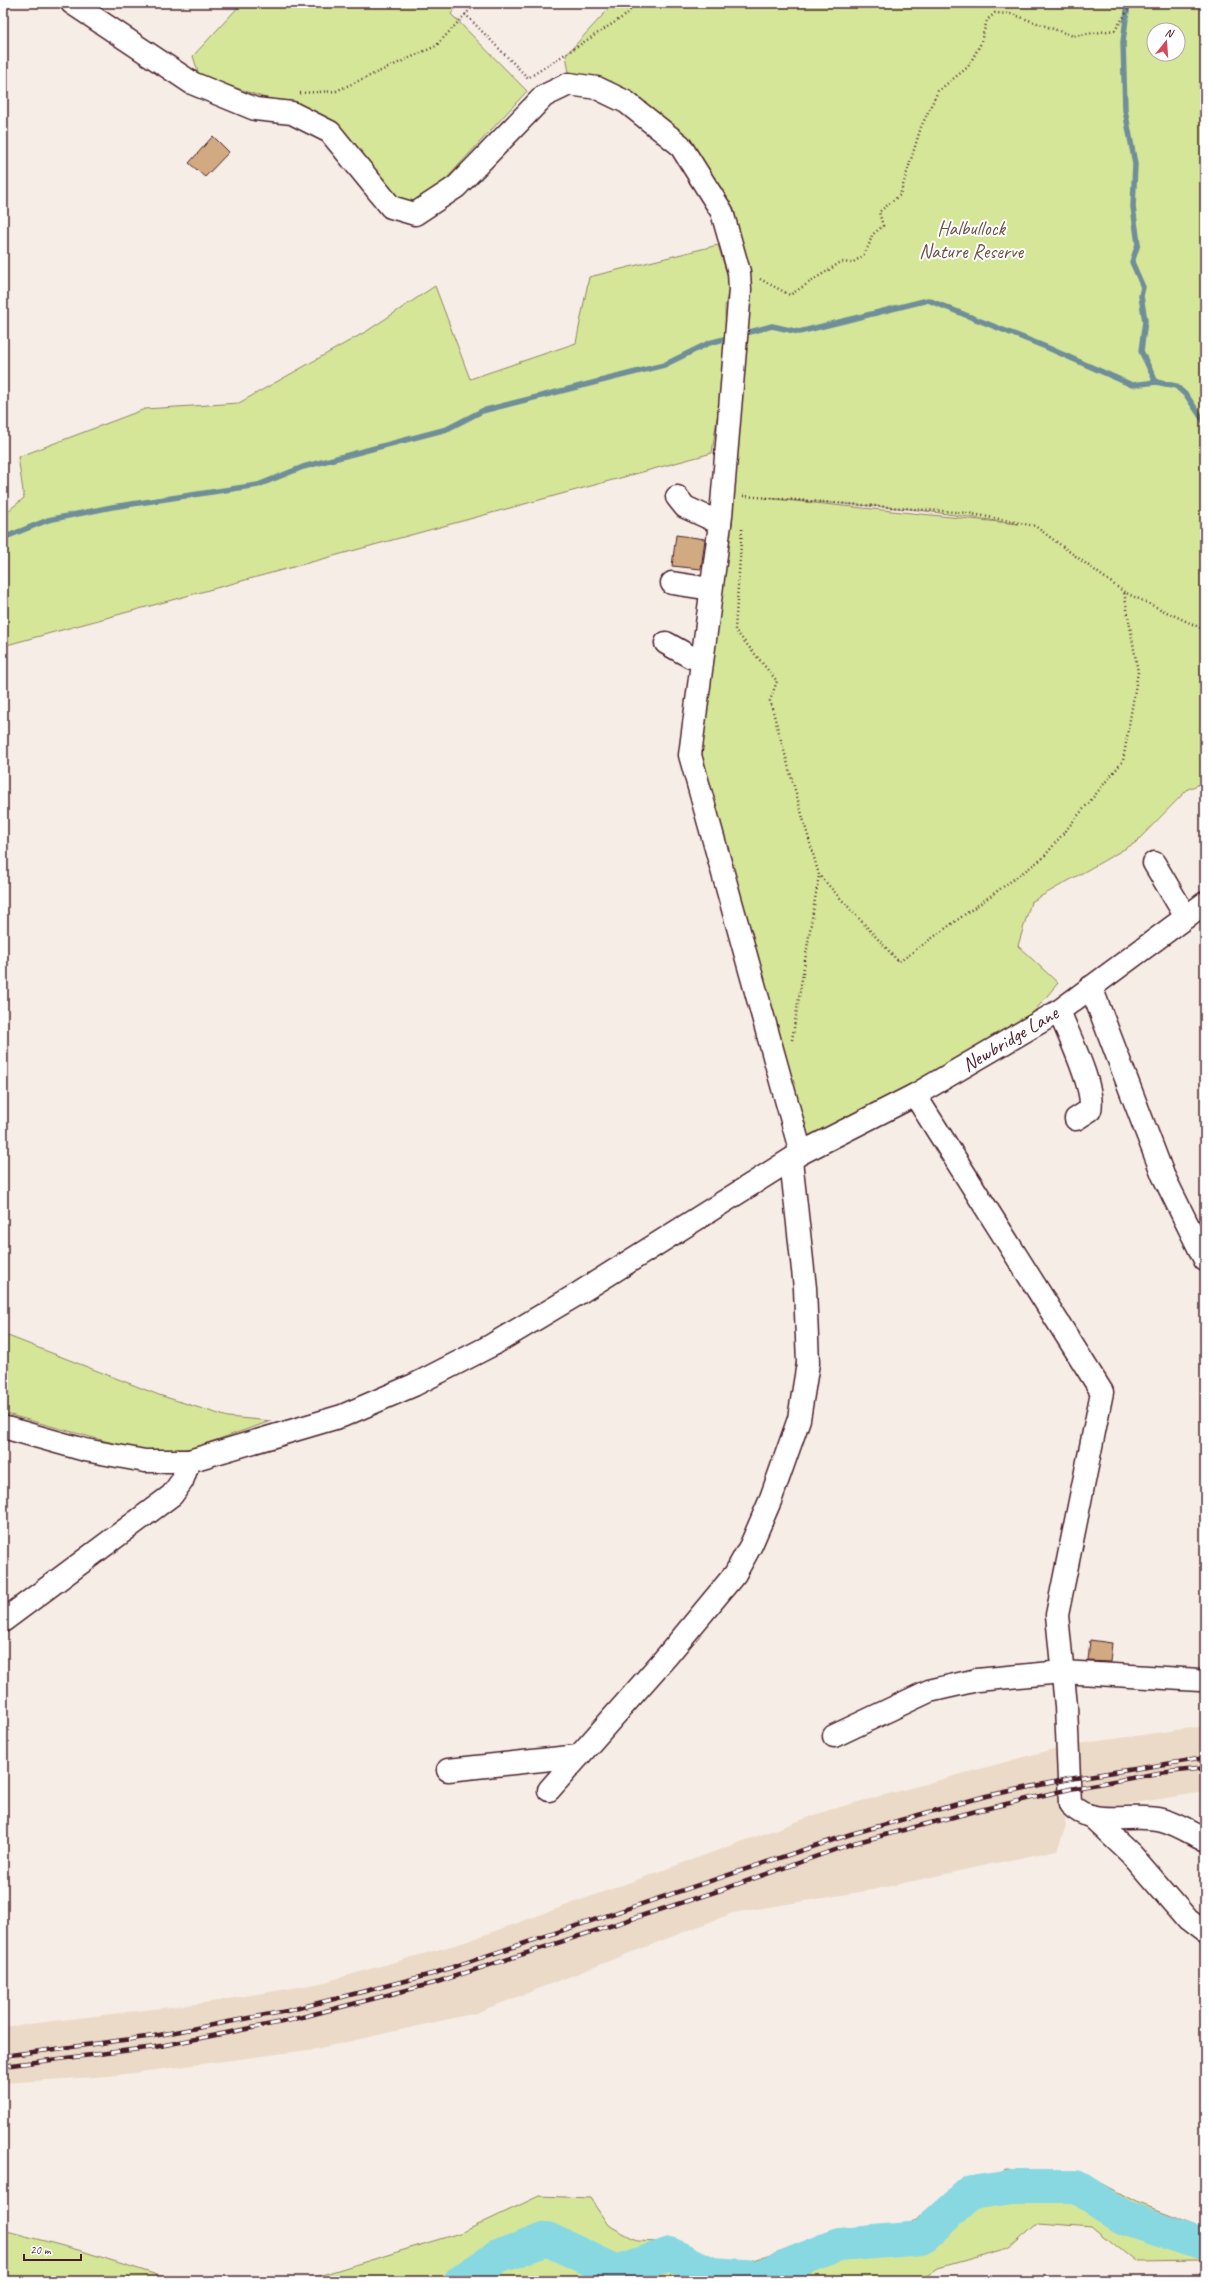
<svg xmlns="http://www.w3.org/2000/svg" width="1208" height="2284" font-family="Caveat,sans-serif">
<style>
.built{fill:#ebdac8}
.green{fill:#d5e699;stroke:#908262;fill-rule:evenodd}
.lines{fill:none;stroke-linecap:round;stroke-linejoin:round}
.stream{stroke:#6f8e98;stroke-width:5.5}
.river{stroke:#88d8e1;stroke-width:34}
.building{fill:#d1aa82;stroke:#4a1f2b}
.minor-casing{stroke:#4a1f2b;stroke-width:25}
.path{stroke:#4a1f2b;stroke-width:2.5;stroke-dasharray:1 3;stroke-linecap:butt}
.minor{stroke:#fff;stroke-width:22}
.rail-casing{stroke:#4a1f2b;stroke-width:4.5}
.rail{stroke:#fff;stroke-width:3;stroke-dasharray:9;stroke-linecap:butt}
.labels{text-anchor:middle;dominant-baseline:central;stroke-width:4;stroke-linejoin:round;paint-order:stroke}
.park-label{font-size:20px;fill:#6d5146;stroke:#fff}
.street-label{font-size:20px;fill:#4a1f2b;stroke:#fff}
</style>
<rect width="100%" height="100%" fill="#f6eee6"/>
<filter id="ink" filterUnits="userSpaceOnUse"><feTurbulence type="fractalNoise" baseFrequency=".025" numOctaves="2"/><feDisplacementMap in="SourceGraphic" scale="8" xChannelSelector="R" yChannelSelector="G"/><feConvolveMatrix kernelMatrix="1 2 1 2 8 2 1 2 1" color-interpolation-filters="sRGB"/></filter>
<g filter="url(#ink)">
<g class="built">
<path d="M1205 1726V1792L1096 1809 1080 1801 1078 1744Z"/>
<path d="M1057 1748 1066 1826 1057 1850 872 1890 733 1913 476 2013 316 2049 110 2076 3 2083V2027L211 2002 321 1983 465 1942 829 1810Z"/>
</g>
<g class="green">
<path d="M242 3H453L457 6 451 14 527 91 446 179 414 204 397 199 280 103 199 75 193 56Z"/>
<path d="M614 3H1205V782L1188 789 1135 843 1031 902 1018 946 1058 983 1011 1039 801 1153 690 755 739 272 680 145 570 79 566 55ZM1154 30H1178V54H1154ZM765 498 911 509 1019 524Z"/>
<path d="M718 245 730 283 725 307 726 356 712 453 3 646V515L24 498 18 457 145 409 239 403 367 331 435 286 470 379 576 343 589 277Z"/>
<path d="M3 1334 159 1395 228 1417 271 1421 190 1449 138 1450 3 1413Z"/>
<path d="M1006 2169 1087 2175 1136 2202 1205 2228V2281H1201L1200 2262 1136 2263 1091 2226 1038 2222 1009 2248 938 2268 919 2281H302L463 2232 539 2196 590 2198 608 2225 638 2241 677 2243 732 2267 829 2235 909 2224 947 2197Z"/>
<path d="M3 2230 82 2251 176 2281H3Z"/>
</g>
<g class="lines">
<g class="stream">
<path d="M1128 3 1123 42 1125 110 1135 164 1133 207 1138 244 1132 262 1143 287 1141 296 1145 321 1141 351 1156 382"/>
<path d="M742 334 772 326 799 332 928 300 1046 347 1132 385 1156 382 1176 386 1187 396 1205 423"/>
<path d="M3 538 48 520 112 507 258 485 303 467 447 429 482 411 664 365 709 343 732 337"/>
</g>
<path class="river" d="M461 2281 498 2257 547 2239 617 2272 670 2254 712 2274 759 2277 839 2245 921 2238 972 2192 1012 2186H1076L1127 2219 1205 2245"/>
</g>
<g class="building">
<path d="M213 136 229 152 205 177 189 163Z"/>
<path d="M676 535 705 539 701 569 672 566Z"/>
<path d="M1090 1640 1112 1643 1110 1662 1088 1661Z"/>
</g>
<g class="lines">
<defs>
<g id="minor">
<path d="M72 3 192 83 255 109 292 113 330 132 391 207 415 214 456 187 544 96 569 84 597 88 626 102 680 145 722 212 739 272 740 290 721 516 690 755 801 1153"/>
<path d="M677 497 685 507 720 523"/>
<path d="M672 583 711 589"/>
<path d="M666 643 691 657 702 659"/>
<path d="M1154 863 1186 917"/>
<path d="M1091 987 1163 1175 1205 1260"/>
<path d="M1059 1011C1067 1032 1096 1089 1090 1110L1076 1119"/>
<path d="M915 1095 1102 1392 1057 1615 1066 1706 1070 1804C1092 1829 1133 1812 1162 1820 1177 1824 1191 1833 1205 1840"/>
<path d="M3 1427 85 1450 145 1461H189L342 1416 414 1385 492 1345 576 1295 801 1153 915 1095 1059 1011 1205 903"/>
<path d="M3 1621 172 1495 182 1481 189 1461"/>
<path d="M834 1736 929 1691 977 1680 1062 1672 1200 1680"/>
<path d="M448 1770 579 1756"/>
<path d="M549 1790 667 1656 735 1574 751 1545 770 1501 799 1419 808 1363 805 1288 791 1160"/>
<path d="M1091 1816 1131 1854 1188 1920 1205 1933"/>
</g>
</defs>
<use href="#minor" class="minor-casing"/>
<g class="path">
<path d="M465 14 528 78 626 15 636 3"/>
<path d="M300 93 336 91 436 46 476 3"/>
<path d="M760 279 790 295 841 262 852 263 863 256 869 245 872 235 883 226 879 212 900 195 921 127 938 91 968 67 980 45 987 20 995 13 1012 14 1073 36 1115 30 1133 3"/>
<path d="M743 496 968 513 1035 526 1124 592 1205 630"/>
<path d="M742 529 735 630 777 681 770 701 819 875 899 962 1043 858 1123 761 1138 672 1124 592"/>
<path d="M792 1040 819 875"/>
<path d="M1123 2281 1125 2279"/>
</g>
<use href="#minor" class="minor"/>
<defs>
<g id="rail">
<path d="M3 2056 154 2036 287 2011 432 1974 851 1834 986 1796 1069 1779 1205 1758"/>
<path d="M3 2066 155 2047 287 2021 434 1983 724 1889 854 1843 980 1810 1070 1789 1159 1773 1205 1768"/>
</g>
</defs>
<use href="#rail" class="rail-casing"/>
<use href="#rail" class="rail"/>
</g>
</g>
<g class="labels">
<g class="park-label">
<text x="971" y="228">Halbullock<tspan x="971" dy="23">Nature Reserve</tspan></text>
</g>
<g class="street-label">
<text transform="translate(1010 1039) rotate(-31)">Newbridge Lane</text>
</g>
</g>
<rect width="1208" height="2284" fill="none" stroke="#fff" stroke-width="16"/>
<rect x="8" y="8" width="1192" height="2268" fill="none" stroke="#4a1f2b" stroke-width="1.5" filter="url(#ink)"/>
<g transform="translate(1166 42) rotate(17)"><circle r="19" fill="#ffffff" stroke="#b7a5aa"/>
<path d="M0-3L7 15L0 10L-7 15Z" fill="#d1495b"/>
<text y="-6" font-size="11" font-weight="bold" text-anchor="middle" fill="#4a1f2b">N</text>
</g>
<path d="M24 2254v6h57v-6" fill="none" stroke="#4a1f2b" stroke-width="2"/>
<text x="30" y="2254" font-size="12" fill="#4a1f2b" stroke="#ffffff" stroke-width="3" paint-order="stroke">20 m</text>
</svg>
